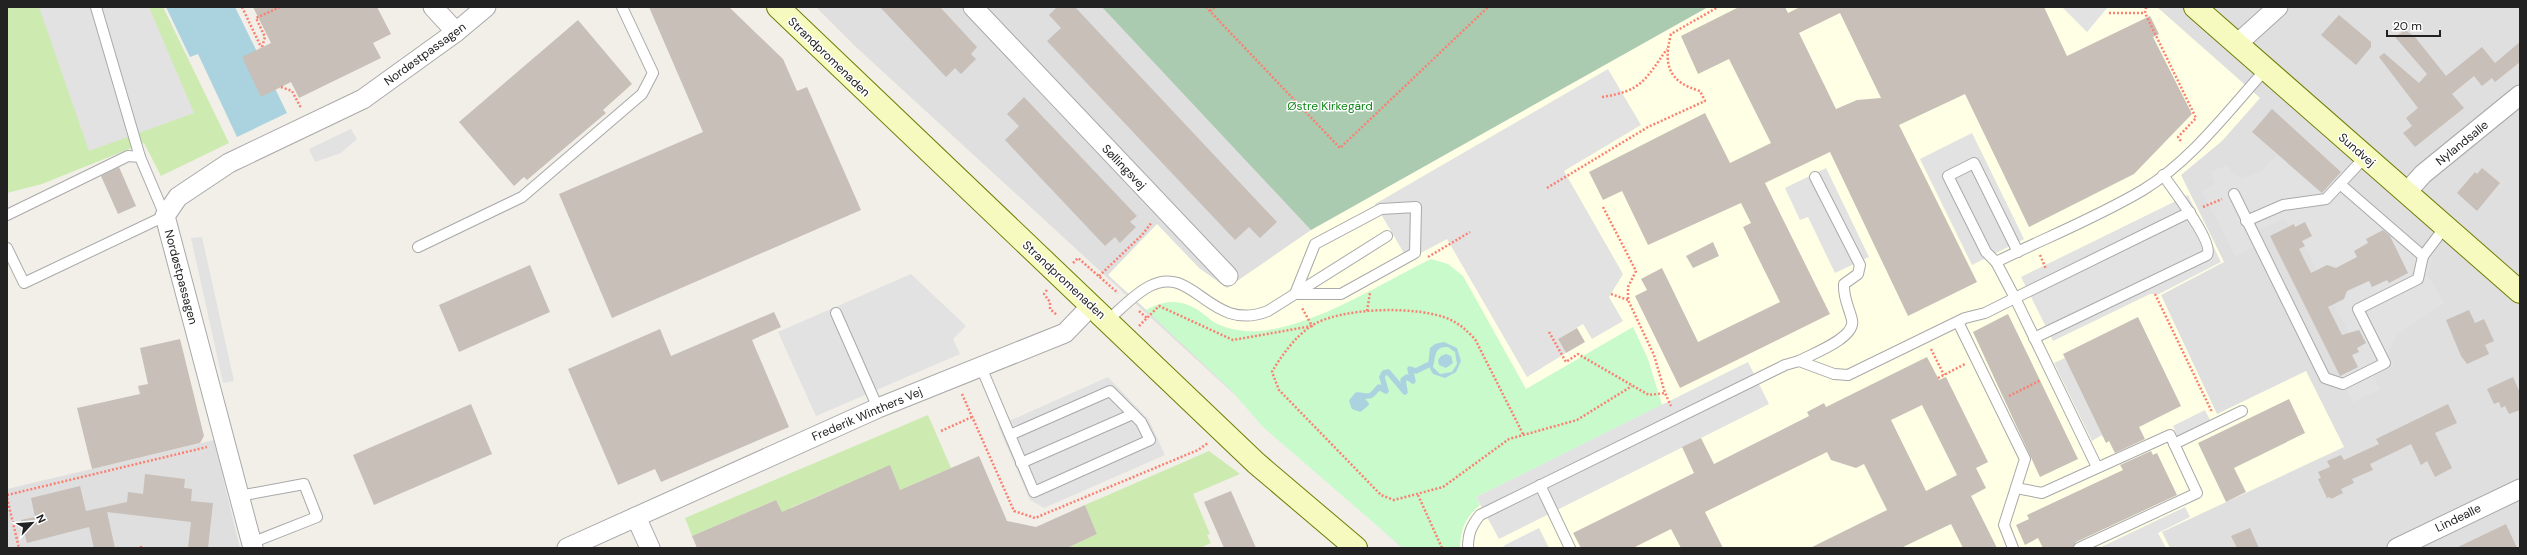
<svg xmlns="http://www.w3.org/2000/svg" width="2527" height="555" font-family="'DM Sans',sans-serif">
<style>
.residential{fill:#e0dfdf}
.education{fill:#ffffe5}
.grass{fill:#cdebb0}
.cemetery{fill:#aacbaf}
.park{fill:#c8facc}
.parking{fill:#e2e2e2}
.water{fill:#aad3df;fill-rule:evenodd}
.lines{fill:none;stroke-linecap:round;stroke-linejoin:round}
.stream{stroke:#aad3df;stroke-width:5.5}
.building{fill:#c7bfb8;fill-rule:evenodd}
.lane-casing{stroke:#a9a9a9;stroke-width:12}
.street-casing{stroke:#a9a9a9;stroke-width:21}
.secondary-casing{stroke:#707d05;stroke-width:24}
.path{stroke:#fa8072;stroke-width:2.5;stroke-dasharray:2 2;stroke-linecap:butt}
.lane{stroke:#fff;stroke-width:10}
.street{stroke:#fff;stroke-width:19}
.secondary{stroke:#f7fabf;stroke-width:22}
.labels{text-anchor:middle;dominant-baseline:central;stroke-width:3;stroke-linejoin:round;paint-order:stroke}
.street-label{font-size:12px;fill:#222;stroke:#fff}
.park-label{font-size:12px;fill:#0c8416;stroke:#fff}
</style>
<rect width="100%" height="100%" fill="#f2efe9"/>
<g class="residential">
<path d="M816 7H2520V548H1402L856 47Z"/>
<path d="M214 440 240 548H8L7 489Z"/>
</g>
<path class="education" d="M1708 7H2157L2260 98 2222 141 2181 175 2224 262 2161 295 2217 414 2306 371 2344 447 2162 532 2170 548H1408L1108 275 1157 224 1199 268 1227 288 1311 230Z"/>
<g class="grass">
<path d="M7 7H163L229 143 161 176 144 143 42 184 7 193Z"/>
<path d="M928 415 951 468 900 490 889 466 790 508 793 517 785 520 776 500 692 536 685 518Z"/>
<path d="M1209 451 1240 474 1193 494 1210 534 1207 535 1211 543 1200 548H1067L1097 534 1085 505Z"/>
</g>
<path class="cemetery" d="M1102 7H1708L1311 230Z"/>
<path class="park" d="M1431 259 1448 264 1463 276 1526 389 1633 327 1648 359 1662 405 1476 497 1480 505C1465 518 1461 528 1460 548H1403L1263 427 1230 389 1146 310C1166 299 1183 299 1202 313 1208 317 1213 323 1220 325 1231 330 1246 332 1258 331 1312 328 1382 283 1431 259Z"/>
<g class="parking">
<path d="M39 7H149L194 113 89 151Z"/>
<path d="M2062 7H2108L2087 32Z"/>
<path d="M1608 69 1641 125 1564 171 1623 274 1609 297 1623 321 1592 339 1583 324 1558 339 1566 353 1527 377 1447 239 1408 260 1375 204Z"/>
<path d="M351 129 357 139 341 153 315 162 309 149Z"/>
<path d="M1972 133 2024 239 1972 265 1920 159Z"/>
<path d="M2278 155 2321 194 2338 175 2432 258 2427 275 2444 303 2397 335 2388 353 2394 366 2374 376 2380 389 2353 402 2340 376 2358 367 2352 355 2359 352 2357 348 2366 343 2359 330 2350 335 2334 304 2344 299 2347 291 2369 281 2372 287 2387 280 2389 283 2408 273 2386 229 2366 239 2368 243 2354 251 2357 257 2336 268 2327 265 2317 270 2302 241 2312 236 2305 223 2295 227 2294 224 2289 226 2285 218 2259 230 2264 242 2235 256 2202 191 2215 185 2210 172 2228 165 2232 173 2242 179 2261 171Z"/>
<path d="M1826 168 1869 257 1835 273 1808 217 1800 220 1785 188Z"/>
<path d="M2188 195 2221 262 2159 294H2150L2053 341 2021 277Z"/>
<path d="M202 237 234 381 223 383 191 238Z"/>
<path d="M911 274 966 326 953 339 960 354 816 416 778 332Z"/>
<path d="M2065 358 2102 435 2092 441 2054 363Z"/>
<path d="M1748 362 1769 404 1499 539 1476 497Z"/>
<path d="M1108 377 1149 420 1165 455 1044 508 1030 500 998 426Z"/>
<path d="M2205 410 2211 422 2178 438 2173 426Z"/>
<path d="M2185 507 2190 517 2158 533 2166 548H2099Z"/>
<path d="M1539 528 1549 548H1502L1505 545Z"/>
</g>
<g class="water">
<path d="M166 7H235L287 113 237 137 198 54 190 57Z"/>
<path d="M1444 342 1457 348 1461 361 1456 372 1445 378 1433 374 1428 365 1430 348 1435 344ZM1448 347 1455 352 1457 364 1452 372 1440 374 1433 367C1436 358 1433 346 1448 347Z"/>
<path d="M1446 354 1451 356 1453 363 1446 368 1439 365 1438 360 1441 356Z"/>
</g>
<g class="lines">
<path class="stream" d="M1358 404 1360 402 1362 403 1358 406 1356 401 1361 398 1366 404 1360 409 1354 407 1352 401 1357 395C1371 396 1369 399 1379 387L1386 391 1382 377 1384 373 1388 372 1405 392 1403 380 1407 377 1413 381 1410 369 1416 371 1428 365"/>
</g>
<g class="building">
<path d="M253 7H377L391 34 373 43 381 58 299 98 291 82 261 97 242 57 271 43Z"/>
<path d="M649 7H729L783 59 797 91 807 87 861 210 612 318 559 194 703 132Z"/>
<path d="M880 7H940L977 47 971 54 976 59 961 74 955 68 946 77Z"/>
<path d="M1057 7H1075L1277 222 1260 238 1249 227 1235 240 1047 41 1061 28 1049 15Z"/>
<path d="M1739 7H1785L1788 13 1800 7H2044L2067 56 2150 16 2159 34 2153 37 2192 114 2134 174 2029 227 1965 94 1899 125 1977 282 1908 316 1830 152 1765 183 1830 314 1680 388 1635 296 1647 290 1641 279 1662 268 1698 342 1780 302 1743 227 1751 223 1741 203 1648 245 1622 191 1603 200 1589 172 1705 113 1730 163 1771 143 1729 59 1698 74 1681 36ZM1840 13 1881 98 1857 100 1836 109 1799 33Z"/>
<path d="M2339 15 2371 42V47L2356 65 2321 35Z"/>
<path d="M578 20 632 84 603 110 606 113 527 180 524 177 514 186 459 122Z"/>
<path d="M2405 30 2415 37 2446 76 2482 47 2495 63 2520 42V62L2495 82 2492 78 2482 86 2474 76 2452 94 2464 108 2415 147 2403 133 2412 126 2406 118 2418 108 2379 57 2384 53 2419 83 2427 74 2395 37Z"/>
<path d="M1024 97 1137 216 1130 222 1136 227 1120 243 1115 237 1105 246 1005 140 1019 126 1007 114Z"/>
<path d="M2272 109 2341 172 2322 193 2252 132Z"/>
<path d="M119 167 136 206 118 214 101 176Z"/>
<path d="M2482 168 2500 183 2477 211 2457 193 2475 172 2477 174Z"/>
<path d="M2305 222 2312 236 2302 241 2305 246 2299 249 2311 273 2327 265 2336 268 2357 257 2354 251 2368 243 2366 239 2383 230 2390 236 2408 273 2389 283 2387 280 2372 287 2369 281 2347 291 2344 299 2328 307 2342 335 2359 330 2366 343 2357 348 2359 352 2352 355 2358 367 2340 376 2270 236 2294 224 2295 227Z"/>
<path d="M1713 242 1719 256 1693 268 1686 256Z"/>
<path d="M530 265 550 312 459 352 439 305Z"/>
<path d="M2469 310 2475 323 2484 319 2494 341 2485 345 2489 354 2467 364 2461 356 2446 320Z"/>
<path d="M774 312 781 327 752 340 789 427 661 482 655 469 618 485 568 369 660 329 671 356Z"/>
<path d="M2008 314 2078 459 2040 477 1973 332Z"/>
<path d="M2138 317 2181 406 2139 427 2145 439 2115 453 2109 441 2106 443 2063 354Z"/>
<path d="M1577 328 1585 342 1566 353 1558 339Z"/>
<path d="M180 339 204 436 200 443 92 469 77 408 140 394 138 386 148 384 140 348Z"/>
<path d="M1927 357 1939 380 1946 377 1988 462 1976 468 1986 488 1971 496 1997 548H1963L1951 524 1901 548H1810L1887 510 1864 464 1856 468 1831 460 1827 452 1705 512 1723 548H1681L1671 529 1633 548H1581L1573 533 1694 473 1682 447 1701 438 1714 464 1809 416 1807 412 1824 403 1826 407ZM1922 405 1957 475 1926 491 1891 420Z"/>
<path d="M2513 377 2520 393V410L2509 414 2505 406 2501 408 2499 402 2494 404 2487 389Z"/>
<path d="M2289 399 2305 433 2234 468 2246 492 2226 502 2198 443Z"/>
<path d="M471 404 492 454 374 505 353 455Z"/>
<path d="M2448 404 2457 423 2435 433 2452 468 2435 477 2427 461 2421 465 2411 444 2370 464 2373 470 2352 479 2354 483 2341 489 2343 493 2331 499 2330 497 2327 498 2318 479 2321 478 2318 472 2330 467 2327 461 2341 455 2344 460 2379 444 2376 439Z"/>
<path d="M2151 451 2153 455 2157 453 2177 495 2076 542 2073 548H2043L2038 538 2025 545 2016 525 2029 519 2027 515 2123 470 2120 465Z"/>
<path d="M979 456 1007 521 1036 527 1085 505 1097 534 1067 548H697L692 536 776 500 782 512 890 465 900 490Z"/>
<path d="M145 474 185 479 184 488 192 489 191 501 213 503 208 548H188L191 522 107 512 115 548H94L89 527 27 543 21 520 35 517 31 498 80 486 86 511 127 502 128 492 143 494Z"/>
<path d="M1231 491 1256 548H1224L1204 502Z"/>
<path d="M2506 524 2517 548H2456Z"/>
<path d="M2250 528 2259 548H2237L2231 536Z"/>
</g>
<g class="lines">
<defs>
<g id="lane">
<path d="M2234 194 2325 378 2343 384 2385 363 2358 309 2418 279 2423 256 2340 184"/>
<path d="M1416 207 1415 253 1341 294H1295L1315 244 1381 209Z"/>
<path d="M7 215 128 156 140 157"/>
<path d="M2246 221 2283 205 2326 199 2365 157"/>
<path d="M418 247 522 197 642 94 653 73 622 7"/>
<path d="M7 248 24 283 165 216 140 157 96 7"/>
<path d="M2018 252 1974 163 1948 176 1986 252 1996 262 2015 298 2097 467"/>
<path d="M2423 256 2445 227"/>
<path d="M1996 262C2045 238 2096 218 2143 190 2192 160 2228 111 2266 69"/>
<path d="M836 313 878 408"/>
<path d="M1107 321C1121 309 1134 294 1150 286 1194 263 1210 334 1268 311L1387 236"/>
<path d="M1958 322 2025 459 2004 525 2013 548"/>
<path d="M2034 338 2207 255C2215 243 2171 187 2163 175"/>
<path d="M1799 361C1812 354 1856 338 1852 320 1849 307 1843 298 1844 284L1858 274 1860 265 1815 177"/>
<path d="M981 367 1034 492 1150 440 1141 422 1110 391 1010 435"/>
<path d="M2174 444 2242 411"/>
<path d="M1021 463 1133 414"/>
<path d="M1540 485 1570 548"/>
<path d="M2016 488 2042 493 2170 435 2197 493 2079 548"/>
<path d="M239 496 304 484 317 517 251 543"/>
<path d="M1468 548C1468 534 1471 526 1480 515L1785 365 1799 361 1834 374 1848 375 1965 318 1985 313 2015 298 2190 212"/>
</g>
<g id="street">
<path d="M433 7 456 32"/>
<path d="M973 7 1228 276"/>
<path d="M2237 44 2278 7"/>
<path d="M2406 193 2423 174 2520 95"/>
<path d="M636 517 650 548"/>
<path d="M253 548 165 216 178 197 229 163 363 99 456 32 486 7"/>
<path d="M567 548 878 408 1065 333 1091 306"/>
<path d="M2397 548 2520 489"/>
</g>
<g id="secondary">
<path d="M778 7 1256 463 1356 548"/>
<path d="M2195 7 2520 292"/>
</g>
</defs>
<use href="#lane" class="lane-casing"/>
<use href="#street" class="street-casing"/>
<use href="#secondary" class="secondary-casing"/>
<g class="path">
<path d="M242 7 261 47"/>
<path d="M1206 7 1340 148 1488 7"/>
<path d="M2146 7 2145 13 2196 118 2178 137 2182 143"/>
<path d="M1210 11 1215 7"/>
<path d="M2109 13H2145"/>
<path d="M262 47 265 37 256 18 280 7"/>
<path d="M281 87 292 91 301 108"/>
<path d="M1602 97C1642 91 1645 80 1667 49"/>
<path d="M1547 188 1648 127 1705 101 1700 91C1668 82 1663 64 1671 34L1718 7"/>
<path d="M1603 207 1636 271 1628 287V300L1654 355 1665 393 1671 406"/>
<path d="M2203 207 2222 199"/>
<path d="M2040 255 2046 269"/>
<path d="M1428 257 1470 232"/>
<path d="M1073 263 1078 258 1118 293"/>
<path d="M1099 276 1142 235 1152 222"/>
<path d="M1047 290 1044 294 1050 302V309L1057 315"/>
<path d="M1611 294 1628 300"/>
<path d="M2155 294 2212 412"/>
<path d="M1139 311 1147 318"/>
<path d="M1367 311 1370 293"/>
<path d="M1139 326 1159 306 1233 340 1312 326 1302 308"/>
<path d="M1549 332 1566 362 1578 354 1649 395 1665 393"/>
<path d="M1931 349 1944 375"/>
<path d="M1938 378 1965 364"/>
<path d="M962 394 1014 511 1035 518 1198 450 1208 443"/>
<path d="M2009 396 2041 380"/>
<path d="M941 431 972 417"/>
<path d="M1523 434 1475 339C1467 331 1461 325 1451 320 1420 305 1340 307 1311 326 1295 337 1281 356 1272 372L1279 390 1381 495 1394 500 1443 487 1509 439 1577 420 1632 386"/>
<path d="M7 495 207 447"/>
<path d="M1418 495 1442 548"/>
<path d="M7 498 19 548"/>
<path d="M141 548V544"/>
</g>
<use href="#lane" class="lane"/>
<use href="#street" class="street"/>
<use href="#secondary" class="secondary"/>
</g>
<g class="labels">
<g class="street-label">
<text transform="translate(425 54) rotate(-36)">Nordøstpassagen</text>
<text transform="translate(829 57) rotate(44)">Strandpromenaden</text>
<text transform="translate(2462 143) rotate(-39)">Nylandsalle</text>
<text transform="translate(2357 150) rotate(41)">Sundvej</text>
<text transform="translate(1124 167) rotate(46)">Søllingsvej</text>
<text transform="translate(181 277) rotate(75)">Nordøstpassagen</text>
<text transform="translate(1064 280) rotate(43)">Strandpromenaden</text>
<text transform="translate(867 414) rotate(-23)">Frederik Winthers Vej</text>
<text transform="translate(2458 518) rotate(-26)">Lindealle</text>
</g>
<g class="park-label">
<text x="1330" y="106">Østre Kirkegård</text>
</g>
</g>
<rect width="2527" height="555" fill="none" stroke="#222222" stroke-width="16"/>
<g transform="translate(32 523) rotate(64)" stroke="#ffffff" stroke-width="3" paint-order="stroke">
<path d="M0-3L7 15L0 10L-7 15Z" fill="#222222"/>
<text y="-6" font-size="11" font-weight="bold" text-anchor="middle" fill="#222222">N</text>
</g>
<path d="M2387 30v6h53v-6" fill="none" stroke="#222222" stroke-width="2"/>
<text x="2393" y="30" font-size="12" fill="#222222" stroke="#ffffff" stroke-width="3" paint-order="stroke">20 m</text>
</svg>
